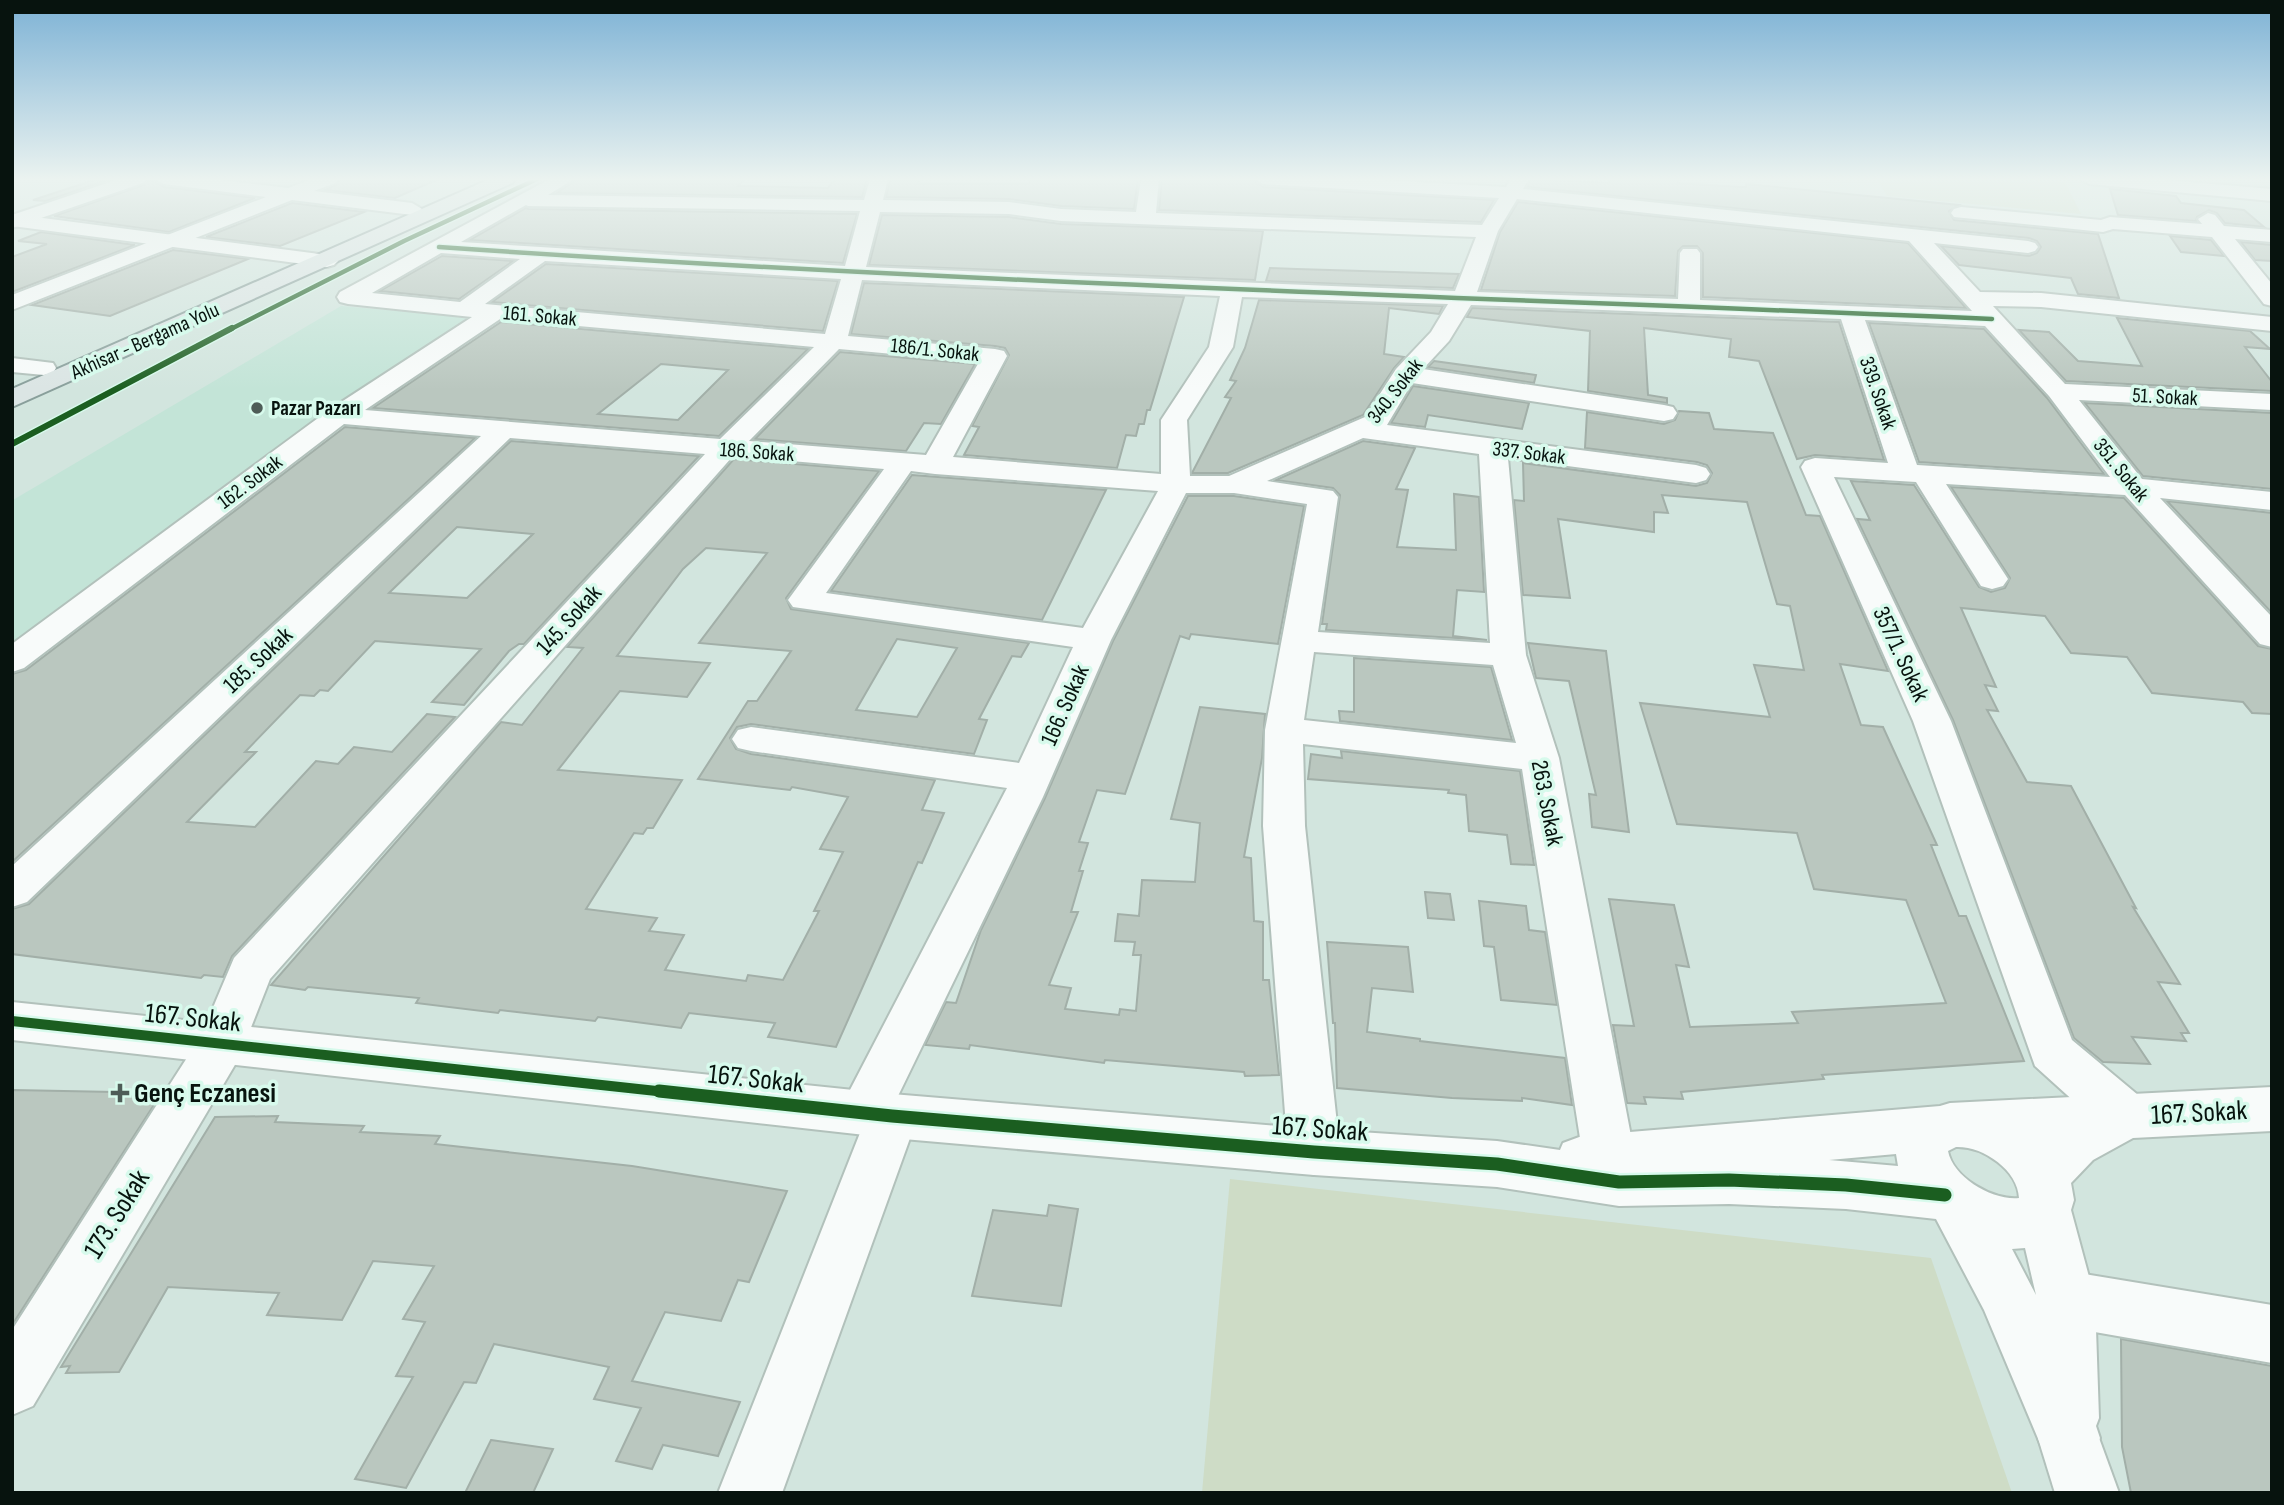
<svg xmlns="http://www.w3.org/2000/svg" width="2284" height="1505" font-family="'Sofia Sans Condensed',sans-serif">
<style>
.built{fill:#c3e4d7}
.green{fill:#cedcc6}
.building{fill:#bac7bf;stroke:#a2afa8;stroke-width:2;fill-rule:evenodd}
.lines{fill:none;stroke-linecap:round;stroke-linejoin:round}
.minor-casing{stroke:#b2c1bb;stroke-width:4}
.tertiary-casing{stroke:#b2c1bb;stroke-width:4}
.primary-casing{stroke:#899f9b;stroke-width:4}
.minor{fill:#f8fbfa;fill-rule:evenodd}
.tertiary{fill:#f8fbfa;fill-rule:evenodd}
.primary{fill:#dbe5e4;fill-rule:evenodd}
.cycleway-far3-casing{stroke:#d7faec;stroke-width:7}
.cycleway-far2-casing{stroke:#d7faec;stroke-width:9}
.cycleway-far1-casing{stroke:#d7faec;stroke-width:15}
.cycleway-casing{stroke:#d7faec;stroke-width:18}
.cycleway-far3{stroke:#1b5e20;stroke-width:4.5}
.cycleway-far2{stroke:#1b5e20;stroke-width:6}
.cycleway-far1{stroke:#1b5e20;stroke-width:10}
.cycleway{stroke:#1b5e20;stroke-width:13}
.poi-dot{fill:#4e5c57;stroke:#d7faec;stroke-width:2.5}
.labels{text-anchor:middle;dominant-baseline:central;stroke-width:7;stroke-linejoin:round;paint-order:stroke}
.far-street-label{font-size:21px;fill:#07130e;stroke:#d7faec}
.far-poi-label{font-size:21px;font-weight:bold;fill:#07130e;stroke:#d7faec;text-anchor:start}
.street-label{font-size:24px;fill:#07130e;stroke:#d7faec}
.near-street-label{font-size:28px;fill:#07130e;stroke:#d7faec}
.near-poi-label{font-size:28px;font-weight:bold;fill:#07130e;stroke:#d7faec;text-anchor:start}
</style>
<rect width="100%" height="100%" fill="#d2e5de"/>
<path class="built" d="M341 306 468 317 12 660 13 500Z"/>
<g class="green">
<path d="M1877 179H2025L2065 182 2081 214 1887 196Z"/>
<path d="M1230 1179 1931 1258 2012 1493H1202Z"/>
</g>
<g class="building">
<path d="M97 179H110L46 201 33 200Z"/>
<path d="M149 179 164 187 255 198 169 232 54 216 144 185Z"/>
<path d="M341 179H436V180L395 198 325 190 336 185Z"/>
<path d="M577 179 744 180 738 186 828 188 835 179H867L862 197 557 193Z"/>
<path d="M890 179H920L918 184H1029L1030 179H1138L1134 209 1061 206 1009 199 886 197Z"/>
<path d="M1162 179H1252L1263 187 1494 200 1481 222 1159 210Z"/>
<path d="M1531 179 1609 183 1610 179H1679L1678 183 1740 187H1746V184L1959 205 1949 211 1954 220 2098 234 2119 298 2078 294 2071 278 1959 265 1941 246 2029 256 2037 253 2041 247 2037 241 2029 238 1527 187Z"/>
<path d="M2110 189 2176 196 2181 203 2244 210 2264 227 2225 223 2217 213 2209 210 2197 217 2196 221 2118 215Z"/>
<path d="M1518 202 1908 243 1966 308 1703 297V253L1697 246H1683L1678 251 1675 296 1481 290 1500 232Z"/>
<path d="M292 203 364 212 280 246 206 237Z"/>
<path d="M526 208 528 209 857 214 843 263 470 240Z"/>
<path d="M882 215 1009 217 1061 224 1263 231 1255 280 869 265Z"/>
<path d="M41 232 135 245 12 292V257L47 244 18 241Z"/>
<path d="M2170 236 2211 240 2224 256 2181 252Z"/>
<path d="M2241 242 2272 245V261L2255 260Z"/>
<path d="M173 250 248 259 110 316 32 305Z"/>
<path d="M442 256 513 261 459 299 380 291Z"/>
<path d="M546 264 838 281 823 331 492 302Z"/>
<path d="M1270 268 1297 269 1459 274 1453 288 1266 281Z"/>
<path d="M864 283 1184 297 1150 410H1147L1144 424H1139L1136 436 1126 435 1117 468 964 455 979 427 972 426 1009 355 1005 348 995 346 851 334Z"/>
<path d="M1259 300 1443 306 1439 314 1389 308 1384 354 1404 357 1394 368 1363 415 1228 473H1192L1231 398 1225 397 1236 381 1230 380 1245 348Z"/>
<path d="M1472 308 1839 322 1884 460 1815 455 1797 459 1759 361 1729 357 1731 339 1644 328 1648 395 1667 398V403L1588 391 1590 331 1467 317Z"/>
<path d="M2117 318 2250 331 2270 349 2245 347 2272 382V391L2066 381 2019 330 2049 332 2078 361 2142 366Z"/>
<path d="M501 322 808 349 719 436 373 408ZM661 364 728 370 678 420 598 414Z"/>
<path d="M1869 323 1984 329 2047 398 2104 474 1919 462Z"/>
<path d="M840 352 975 364 941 424 924 423 906 451 755 439Z"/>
<path d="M1434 361 1536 375 1534 383 1428 367Z"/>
<path d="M1413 386 1529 403 1522 429 1428 415 1425 427 1391 423Z"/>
<path d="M2085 403 2272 413V489L2143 476Z"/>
<path d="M1679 411 1709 413 1714 429 1773 433 1806 515 1820 516 1888 671 1840 664 1861 725 1883 727 1937 845H1931L1959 916H1966L2024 1061 1822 1075 1824 1079 1681 1092 1683 1099 1644 1097 1646 1104 1627 1103 1613 1025 1634 1026 1609 899 1674 905 1689 967 1676 965 1690 1027 1798 1023 1792 1012 1946 1003 1906 900 1814 889 1797 833 1677 824 1640 703 1770 717 1754 665 1804 670 1790 606 1777 604 1747 502 1662 495 1668 513 1654 512V532L1558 519 1570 598 1523 595 1514 500 1524 501 1523 463 1696 486 1707 483 1712 473 1707 465 1697 462 1585 448 1587 412 1664 424 1675 420Z"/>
<path d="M345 427 475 438 12 862V674L26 670Z"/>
<path d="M511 441 699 456 524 644H519L509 651 464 705 432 702 481 649 375 641 328 691 320 690 314 696 300 695 245 752H256L187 822 255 827 316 761 338 764 354 747 392 752 427 714 455 717 232 956 223 977 204 975 201 978 12 954V909L29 904ZM457 527 533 534 467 598 389 593Z"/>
<path d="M1363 441 1415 448 1396 489 1408 490 1397 547 1456 550 1454 494 1479 497 1484 592 1457 590 1453 636 1487 640 1326 630 1327 624H1322L1340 495 1333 488 1276 480Z"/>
<path d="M734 459 879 471 786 598 791 609 1029 643 1021 657 1012 656 979 719 987 720 974 754 751 724 737 727 730 738 736 749 751 754 935 780 922 810 944 813 922 863 918 862 836 1047 768 1037 775 1023 689 1013 681 1028 598 1017 595 1021 500 1010 498 1013 416 1003 419 998 308 987 305 990 271 985 501 722 522 725 583 648 567 647ZM706 548 767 553 699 643 791 651 757 701H748L698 779 790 790 792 787 848 797 820 849 843 852 814 911H819L783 980 748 975 746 981 665 970 684 935 649 931 657 918 586 909 634 833 643 834 647 828H653L682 780 558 770 620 691 687 697 710 663 617 656 683 569ZM897 639 957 648 917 717 856 710Z"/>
<path d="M912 475 951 478 1106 490 1042 620 831 591Z"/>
<path d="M1851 481 1914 485 1979 587 1991 592 2005 588 2010 578 1951 487 2124 498 2258 646 2272 649V714L2252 713 2243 702 2152 693 2127 657 2071 653 2045 616 1961 608 1996 687 1985 685 1998 711 1987 710 2027 782 2071 786 2136 908 2133 907 2180 984 2158 982 2189 1033H2181L2186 1041 2132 1037 2150 1064 2103 1062 2074 1038 1953 720 1857 519 1870 520Z"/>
<path d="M1188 496H1234L1304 506 1278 644 1191 634 1189 639 1180 636 1125 794 1097 790 1079 842 1088 843 1079 871H1083L1071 912H1078L1049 985 1071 988 1065 1009 1119 1015 1120 1009 1136 1011 1141 955H1133L1135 942 1115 941 1118 914 1139 916 1142 880 1195 882 1200 823 1171 819 1200 707 1265 714 1262 758 1244 857 1251 858 1254 921 1263 922V980H1269L1279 1075 1245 1076 1244 1072 1105 1060 1104 1063 970 1045 969 1049 925 1045 946 1002 956 1003 981 930 1045 798 1113 641Z"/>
<path d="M2167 501 2272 513V613Z"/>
<path d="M1528 643 1606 651 1629 832 1592 827 1589 794 1596 795 1569 681 1536 678Z"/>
<path d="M1354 658 1491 667 1512 740 1340 721 1339 711 1354 712Z"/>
<path d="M1341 751 1520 771 1534 865 1511 864 1507 835 1469 831 1466 795 1448 793 1449 790 1308 779 1311 754 1342 758Z"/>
<path d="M1425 892 1450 894 1454 920 1428 918Z"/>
<path d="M1479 901 1526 906 1529 930 1545 932 1557 1005 1501 1000 1494 947 1484 946Z"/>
<path d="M1327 942 1408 947 1413 992 1372 988 1367 1032 1420 1039V1041L1565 1058 1572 1105 1522 1098V1101L1452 1098 1337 1088 1335 1023H1333Z"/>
<path d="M12 1090 114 1092 111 1096 159 1097 12 1325Z"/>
<path d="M278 1116 275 1122 364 1126 360 1132 440 1136 435 1144 632 1166 787 1191 749 1282 738 1280 721 1321 665 1312 632 1381 740 1402 718 1456 663 1445 652 1469 616 1461 641 1408 594 1399 609 1367 494 1344 476 1383 464 1382 406 1488 355 1479 413 1377 396 1376 425 1322 403 1319 434 1266 373 1261 342 1320 267 1315 279 1293 168 1287 119 1372 66 1373 70 1366 61 1367 215 1117Z"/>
<path d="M1049 1205 1078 1209 1061 1306 972 1296 993 1210 1047 1216Z"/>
<path d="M2121 1339 2272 1366V1493H2131L2122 1447Z"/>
<path d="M491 1440 553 1449 533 1493H465Z"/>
</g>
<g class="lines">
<defs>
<g id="minor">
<path d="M119 179H146L143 183 12 228V215Z"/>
<path d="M155 179H211L288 188 312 179H338L335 183 314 191 412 203 422 209 412 215 292 200 12 310V295L266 197 164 184Z"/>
<path d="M550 179H574L548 195 864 200 870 179H888L883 200 1009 202 1061 209 1136 212 1141 179H1159L1156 213 1482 225 1499 198 1263 184 1254 179H1363L1506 187 1511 179H1529L1523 189 2028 241 2035 243 2038 247 2035 251 2028 253 1934 243 1980 292 2041 293 2272 317V331L2041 307 1993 306 2065 384 2272 394V410L2079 400 2142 479 2272 492V510L2160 498 2272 617V647L2260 644 2125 495 1946 484 2008 579 2003 586 1992 589 1981 586 1916 482 1834 477 1951 721 2072 1040 2144 1100 2152 1116 2144 1132 2126 1138 2108 1132 2035 1066 1913 721 1801 467 1805 461 1815 458 1888 463 1841 319 1471 305 1449 341 1423 369 1664 405 1673 407 1677 413 1673 419 1664 421 1412 383 1387 425 1696 465 1706 468 1710 474 1706 480 1696 483 1508 458 1526 655 1559 758 1635 1157 1628 1173 1609 1180 1590 1173 1583 1157 1522 769 1303 744 1305 826 1340 1152 1333 1168 1314 1175 1295 1168 1288 1152 1263 826 1265 730 1307 504 1234 493H1186L1111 640 1043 797 898 1096 910 1100 918 1116 782 1493H718L860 1133 846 1128 838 1113 1007 788 751 751 738 748 732 739 738 730 751 727 1019 763 1073 647 793 607 788 600 884 469 733 456 270 979 239 1058 33 1406 12 1415V1330L201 1036 234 958 705 454 510 438 27 902 12 907V866L481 436 344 424 24 668 12 672V644L329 410 472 317 348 304 340 302 337 297 340 292ZM1517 199 1909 241 1972 311 1700 300V253L1697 249H1683L1680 253 1678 299 1477 292 1498 231ZM526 205 528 206 860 211 845 266 461 242ZM880 212 1009 214 1061 221 1476 237 1455 291 866 267ZM441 253 520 259 460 302 372 293ZM545 261 841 279 825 334 485 304ZM862 280 1220 296 1209 347 1161 420V474L953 457 1007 356 1004 351 995 349 848 336ZM1242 297 1448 304 1431 332 1396 369 1365 417 1229 476H1190L1187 420 1233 347ZM500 319 814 347 720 439 365 410ZM1865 320 1985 326 2049 396 2110 477 1917 465ZM839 349 979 362 926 455 749 441ZM1363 438 1479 454 1490 643 1318 632 1338 497 1333 491 1267 481ZM911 471 935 474 1158 491 1083 628 826 593ZM1314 652 1493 665 1516 743 1304 720Z"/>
<path d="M2080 179H2154L2272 189V201L2089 184Z"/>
<path d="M1961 207 2101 220 2110 217 2202 224 2198 219 2208 213 2215 215 2224 226 2272 230V242L2235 239 2272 284V306L2264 304 2212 237 2113 229 2103 232 1954 217 1951 213 1954 209Z"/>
<path d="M12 358 53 363 56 368 53 373 44 375 12 372Z"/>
<path d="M2066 1271 2272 1305V1363L2066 1327 2046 1319 2037 1299 2046 1279Z"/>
<path d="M2069 1407 2091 1416 2119 1493H2055L2038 1438 2047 1416Z"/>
</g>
<g id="tertiary">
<path d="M12 214 327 255 334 257 338 261 334 265 327 267 12 226Z"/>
<path d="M12 1002 892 1094 1314 1129 1497 1141 1560 1150 1563 1143 1582 1136 1940 1106 1950 1103 2272 1087V1131L2133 1138 2093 1160 2071 1183 2074 1200 2071 1210 2095 1299 2099 1418 2096 1426 2100 1438 2091 1460 2069 1469 2047 1460 1984 1310 1936 1219 1846 1209 1729 1204 1619 1206 1497 1187 1314 1175 892 1138 12 1040ZM1956 1147C1983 1146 2018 1170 2019 1198 1994 1201 1953 1178 1948 1151ZM1896 1154 1898 1166 1829 1160ZM2025 1248 2036 1295 2012 1249Z"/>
</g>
<path id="primary" d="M490 179H515L512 183 12 407V389Z"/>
</defs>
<use href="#minor" class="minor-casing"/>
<use href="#tertiary" class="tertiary-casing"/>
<use href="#primary" class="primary-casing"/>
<use href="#minor" class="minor"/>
<use href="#tertiary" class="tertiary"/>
<use href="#primary" class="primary"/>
<defs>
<g id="cycleway-far3">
<path d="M439 247C956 283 1474 297 1992 319"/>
<path d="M229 330 404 241 537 179"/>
</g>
<path id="cycleway-far2" d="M12 444 232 328"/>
<path id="cycleway-far1" d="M12 1021 675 1093"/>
<path id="cycleway" d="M659 1091 892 1116 1314 1152 1497 1164 1619 1182 1729 1180 1846 1185 1945 1195"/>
</defs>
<use href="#cycleway-far3" class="cycleway-far3-casing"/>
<use href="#cycleway-far2" class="cycleway-far2-casing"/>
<use href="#cycleway-far1" class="cycleway-far1-casing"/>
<use href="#cycleway" class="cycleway-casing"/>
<use href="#cycleway-far3" class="cycleway-far3"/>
<use href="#cycleway-far2" class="cycleway-far2"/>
<use href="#cycleway-far1" class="cycleway-far1"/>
<use href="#cycleway" class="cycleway"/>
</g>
<linearGradient id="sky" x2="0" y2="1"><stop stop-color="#7db2d5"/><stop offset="0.46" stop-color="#ebf3f0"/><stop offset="1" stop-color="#ebf3f0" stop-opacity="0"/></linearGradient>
<rect width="2284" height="390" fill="url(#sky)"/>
<g class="poi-dot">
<circle cx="257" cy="408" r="7"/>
<path d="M116.5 1082.5h7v7h7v7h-7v7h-7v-7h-7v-7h7z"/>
</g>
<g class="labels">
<g class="far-street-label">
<text transform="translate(540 316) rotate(5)">161. Sokak</text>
<text transform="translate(145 341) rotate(-24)">Akhisar - Bergama Yolu</text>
<text transform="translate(935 350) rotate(6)">186/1. Sokak</text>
<text transform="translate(1395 391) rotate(-52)">340. Sokak</text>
<text transform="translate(1878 393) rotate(71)">339. Sokak</text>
<text transform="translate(2165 397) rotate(3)">51. Sokak</text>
<text transform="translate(757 452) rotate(4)">186. Sokak</text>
<text transform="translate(1529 453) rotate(7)">337. Sokak</text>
<text transform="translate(2121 470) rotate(51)">351. Sokak</text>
<text transform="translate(250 482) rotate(-37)">162. Sokak</text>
</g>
<g class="far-poi-label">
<text x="271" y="408">Pazar Pazarı</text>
</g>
<g class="street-label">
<text transform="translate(569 620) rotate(-48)">145. Sokak</text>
<text transform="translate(1901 654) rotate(65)">357/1. Sokak</text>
<text transform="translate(258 660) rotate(-43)">185. Sokak</text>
<text transform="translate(1065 705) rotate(-66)">166. Sokak</text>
<text transform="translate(1547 803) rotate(79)">263. Sokak</text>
</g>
<g class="near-street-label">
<text transform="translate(193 1018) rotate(6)">167. Sokak</text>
<text transform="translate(756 1079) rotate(6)">167. Sokak</text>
<text transform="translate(2199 1113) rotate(-3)">167. Sokak</text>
<text transform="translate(1320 1129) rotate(4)">167. Sokak</text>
<text transform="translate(117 1214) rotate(-58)">173. Sokak</text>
</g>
<g class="near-poi-label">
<text x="134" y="1093">Genç Eczanesi</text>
</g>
</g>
<rect width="2284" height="1505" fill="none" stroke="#07130e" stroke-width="28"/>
</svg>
